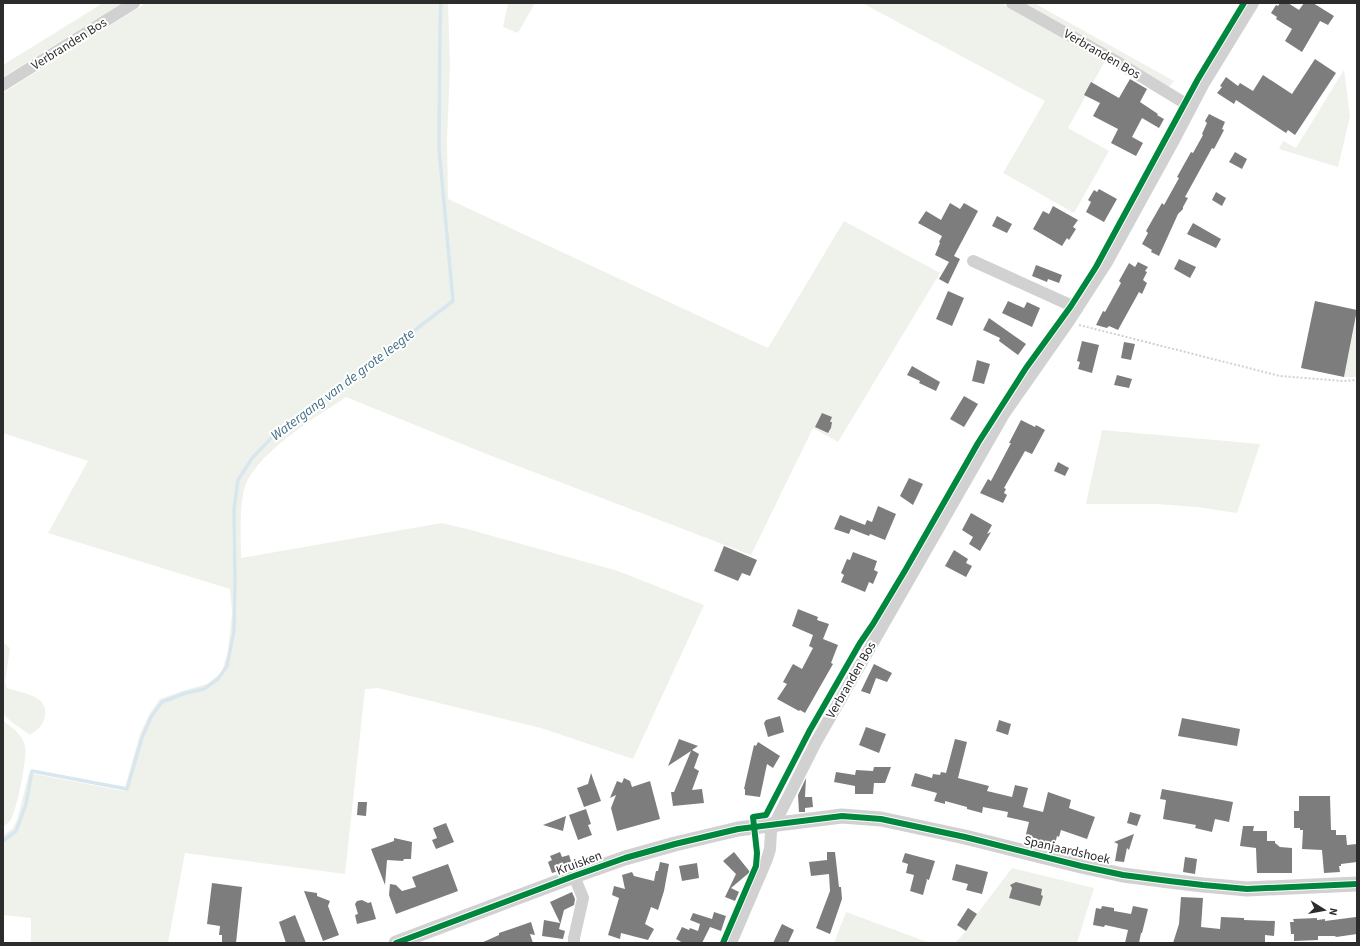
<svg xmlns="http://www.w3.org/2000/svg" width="1360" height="946" font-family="'Source Sans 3',sans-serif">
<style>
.green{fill:#eff2eb}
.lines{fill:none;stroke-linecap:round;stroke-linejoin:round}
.stream{stroke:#d8e6ee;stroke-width:3.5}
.building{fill:#7d7d7d}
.path{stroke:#d1d1d1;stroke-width:2;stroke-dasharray:2 2;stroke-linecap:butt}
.minor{stroke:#d1d1d1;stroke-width:12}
.tertiary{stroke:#d1d1d1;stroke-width:15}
.cycleway-casing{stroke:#fff;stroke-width:8}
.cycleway{stroke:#00873e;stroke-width:6}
.labels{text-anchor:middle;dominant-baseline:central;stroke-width:4;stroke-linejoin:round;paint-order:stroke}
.street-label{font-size:13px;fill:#2c2c2c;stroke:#fff}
.water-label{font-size:14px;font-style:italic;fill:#426d86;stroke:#fff}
</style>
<rect width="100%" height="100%" fill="#fff"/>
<g class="green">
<path d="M103 3H123L3 77V65Z"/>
<path d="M146 3H448L450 66 447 140 448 199 768 348 844 221 940 273 838 442 813 428 751 555 484 453 346 397C317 417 253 454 244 490 239 512 241 536 241 558L442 523 471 530 618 571 704 605 633 759 541 728 378 688 365 689 345 874 185 853 168 943H31V918L3 915V836L13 828 17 820 29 773 124 791 140 734 150 713 160 699 182 691 207 684 222 672 228 651 232 613 230 589 48 533 88 461 3 433V93Z"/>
<path d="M508 3H535L518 33 503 27Z"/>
<path d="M862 3H1001L1105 61 1068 128 1109 151 1074 213 1003 173 1045 101Z"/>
<path d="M1017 3H1034L1174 81 1169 87Z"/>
<path d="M1344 70 1350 116 1338 167 1279 149 1283 141 1296 148Z"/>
<path d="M1357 313V377H1344Z"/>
<path d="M1102 430 1260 444 1237 513 1197 507 1157 504H1086Z"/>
<path d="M3 644H6L10 649 5 682 7 688C21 693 49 695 45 716 43 726 38 729 30 735L13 723 3 714Z"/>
<path d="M3 721C13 728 22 734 25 746 28 755 16 814 10 821 8 823 5 825 3 827Z"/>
<path d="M1012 868 1094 888 1077 943H955L966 931 977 914Z"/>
<path d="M846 912 930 943H834Z"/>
</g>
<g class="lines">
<path class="stream" d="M3 841 16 831 26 804 32 771 127 789 142 738 151 717 162 702 186 693 204 689 218 679 227 666 234 631 235 582 234 509 238 480 253 457 278 431 305 414 453 301 439 148 440 28 441 3"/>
</g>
<g class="building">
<path d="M1280 3H1288L1299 10 1304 3H1313L1334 16 1328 25 1320 21 1302 52 1285 41 1292 29 1276 19 1277 17 1271 13 1276 5 1278 6Z"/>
<path d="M1315 59 1336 73 1295 135 1288 130 1286 133 1236 100 1234 104 1217 93 1222 87 1220 86 1226 77 1238 86 1240 83 1253 91 1263 75 1292 94Z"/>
<path d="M1130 79 1147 89 1140 102 1158 114 1157 115 1164 119 1159 128 1142 118 1132 137 1143 143 1136 156 1111 143 1118 129 1093 116 1100 103 1084 95 1091 82 1119 98Z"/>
<path d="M1209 114 1225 122 1222 129 1224 130 1214 149 1212 148 1185 197 1188 198 1183 207V209L1178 214 1159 256 1151 252 1152 250 1142 244 1148 233 1146 231 1162 203 1164 205 1179 178 1177 177 1191 152 1193 153 1203 135 1202 134 1207 123 1205 121Z"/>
<path d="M1235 152 1247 159 1242 169 1229 162Z"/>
<path d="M1099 189 1117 199 1104 222 1086 212 1091 202 1088 200 1094 190 1097 192Z"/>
<path d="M1216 192 1226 198 1222 206 1212 200Z"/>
<path d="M950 203 960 209 964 203 978 211 954 256 960 259 948 284 939 279 949 262 935 255 940 243 939 242 942 236 918 223 926 211 941 220Z"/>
<path d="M1053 206 1078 220 1073 227 1076 229 1069 240 1067 238 1062 246 1033 229 1043 211 1049 214Z"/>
<path d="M997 216 1012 224 1007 233 992 226Z"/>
<path d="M1193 223 1221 239 1216 248 1187 234Z"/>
<path d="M1179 259 1196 267 1190 278 1174 269Z"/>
<path d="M1138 262 1148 267 1145 271 1147 272 1143 280 1147 283 1142 294 1139 292 1118 330 1109 326 1107 328 1096 325 1103 311 1105 312 1121 283 1119 281 1129 263 1135 267Z"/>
<path d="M1036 265 1062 275 1059 283 1048 279 1047 282 1032 276Z"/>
<path d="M948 291 964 298 952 326 936 319Z"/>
<path d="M1008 301 1024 308 1027 302 1040 308 1032 327 1002 313Z"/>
<path d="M1315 301 1357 310 1344 377 1301 368Z"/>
<path d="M989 318 1026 344 1018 355 999 341 1000 338 983 330Z"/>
<path d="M1082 341 1099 345 1092 373 1078 369 1080 362 1077 361Z"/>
<path d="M1124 342 1135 344 1131 360 1121 358Z"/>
<path d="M977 360 990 364 984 384 972 381Z"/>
<path d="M912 366 940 382 936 391 919 383 920 381 907 375Z"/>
<path d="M1117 375 1132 379 1129 388 1114 385Z"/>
<path d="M964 396 978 404 964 427 950 419Z"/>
<path d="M822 413 832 417 830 422H832L831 428 828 433 815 427Z"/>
<path d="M1021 420 1035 427 1036 425 1045 430 1032 454 1025 451 1004 488 1006 489 1004 493 1007 495 1003 503 980 493 988 479 991 481 1011 443H1009Z"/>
<path d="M1058 462 1069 468 1065 476 1054 471Z"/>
<path d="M909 478 923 484 913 505 900 496Z"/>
<path d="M878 506 896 514 885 540 870 534 869 536 851 529 849 534 834 529 840 515 865 525 867 520 872 522Z"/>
<path d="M971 513 992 525 987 534 991 532 980 551 969 544 973 537 962 530Z"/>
<path d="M724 546 757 560 750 576 742 573 738 581 714 571Z"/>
<path d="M954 550 968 559 966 563 972 566 966 577 945 566Z"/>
<path d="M853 552 877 561 874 570 878 572 873 584 869 582 865 592 841 582 844 575 841 573 847 559 850 560Z"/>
<path d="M798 609 818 617 817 620 829 624 823 639 838 645 831 663 833 664 805 713 800 710 799 711 777 699 787 684 783 682 793 664 802 669 813 648 809 646 813 635 792 626Z"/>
<path d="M874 664 892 673 887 682 876 678 870 694 861 691Z"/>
<path d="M780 716 784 732 768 737 764 723 766 720Z"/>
<path d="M1182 718 1240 729 1237 746 1178 736Z"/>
<path d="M999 720 1011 724 1008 735 996 731Z"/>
<path d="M866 727 886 734 879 753 859 745Z"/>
<path d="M679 739 698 746 692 750 699 754 694 768 699 771 692 790 702 789 704 803 673 806 671 792H674L691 751 668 766Z"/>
<path d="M955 739 967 742 958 778 989 786 987 791 1012 797 1015 785 1028 788 1023 807 1043 812 1048 792 1071 800 1069 808 1095 817 1087 839 1061 830 1059 837 1057 836 1054 849 1045 846V844L1026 839 1027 835 1026 834 1029 822 1007 817 1008 812 983 807 982 813 967 809V807L945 801V804L934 801 937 793 911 786 915 773 932 778 933 774 940 775 941 772 946 773Z"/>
<path d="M758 742 780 756 773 768 767 764 760 797 745 795V789H744L754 745 756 746Z"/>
<path d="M874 767H891L885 783H874L873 794H855V786L834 782 836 772 855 775 856 770 873 771Z"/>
<path d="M591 773 601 801 584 807 577 788 588 784Z"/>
<path d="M624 778 630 781 632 787 650 781 660 819 617 831 611 808 616 795 610 798 617 781 622 783Z"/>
<path d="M806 778 805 797H812L813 807 805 808V812H799L798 795Z"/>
<path d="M1162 789 1233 802 1229 822 1215 819 1212 832 1195 828 1196 825 1163 819 1166 800 1160 799Z"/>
<path d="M1299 796H1330L1331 830H1336V835H1346L1347 845 1357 844V862L1341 864V866H1339L1340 872 1324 873 1322 850 1302 849 1303 830H1300V828H1294V811H1299Z"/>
<path d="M358 802H367L366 816 357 815Z"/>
<path d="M586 809 591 824 588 825 592 835 578 840 569 815Z"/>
<path d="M1130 812 1141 815 1137 826 1127 823Z"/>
<path d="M566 816 563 831 543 825Z"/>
<path d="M446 823 454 842 436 849 432 840 437 838 433 828Z"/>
<path d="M1243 826H1254L1253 831H1267V841H1275V843L1280 847 1292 848V873H1257L1256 848 1240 846Z"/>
<path d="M1134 834 1129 850 1127 848 1124 862 1115 861 1118 844 1114 842Z"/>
<path d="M394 838 412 842 411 859H404L403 861 387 860 385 885 371 849 394 841Z"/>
<path d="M560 852 562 857 569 855 573 867 552 873 548 862 552 860 550 856Z"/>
<path d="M734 852 750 872 731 888 739 892 735 901 725 897 736 874 723 861Z"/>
<path d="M827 852H835L839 887H841L842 899 830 934 816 928 830 891 829 874 811 876 809 862 827 860Z"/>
<path d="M905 853 935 861 929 880 926 879 927 880 923 895 910 891 914 875 906 873 908 864 902 862Z"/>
<path d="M1185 857 1197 859 1195 874 1183 872Z"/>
<path d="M660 862 669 864 664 891 658 910 651 907 645 924 654 929 648 940 621 933 620 939 608 935 619 898 612 895 614 886 625 889 622 875 632 872 634 876 654 881 656 871H658Z"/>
<path d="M697 863 699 878 682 881 679 866Z"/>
<path d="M448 864 458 891 396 914 389 895 390 884 396 885 402 891 416 887 412 877Z"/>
<path d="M956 864 988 872 982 894 966 890 968 884 952 880Z"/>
<path d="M1016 882 1042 889 1041 895 1043 896 1040 906 1009 898 1012 888 1010 885Z"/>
<path d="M212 883 242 887 236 943H222V935H219L220 926 207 924Z"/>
<path d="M304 891 317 893V896L330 901 328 906 339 935 323 941Z"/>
<path d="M572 892 575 899 574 905 564 910 559 929 565 931 563 939 542 936 544 920 560 923 550 902Z"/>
<path d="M1181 897 1203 898 1201 927 1220 929 1221 917 1244 918V920L1275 921 1274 936 1265 935V943H1173L1179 924Z"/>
<path d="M362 900 368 903 371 902 376 919 357 924 355 915 358 914 355 904 357 901Z"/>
<path d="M1102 906 1114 908V911L1131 914 1133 906 1148 909 1142 933H1141L1139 943H1125L1128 930 1105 925 1104 927 1093 925 1096 908 1101 909Z"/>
<path d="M968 908 977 914 966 931 957 925Z"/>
<path d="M714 912 726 916 721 931 710 927 702 943H683L676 939 682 927 689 930 690 928 698 931 700 924 690 920 693 913 712 919Z"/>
<path d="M295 915 306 943H286L279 922Z"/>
<path d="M1356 917 1357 934 1336 937 1335 936H1318V940L1294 941V934H1291L1290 922H1294L1293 919 1317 918V920L1325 919V921Z"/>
<path d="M531 922 535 935 530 934 533 943H481L499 935V933Z"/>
<path d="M782 924 794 930 788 943H773Z"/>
</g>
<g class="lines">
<path class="path" d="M1079 325 1280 376 1343 381 1357 380"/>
<g class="minor">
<path d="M1012 3 1119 63 1191 107"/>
<path d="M3 85 134 3"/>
<path d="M973 261 1068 304 1077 309"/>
<path d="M574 943V938L583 898 574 876"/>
<path d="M731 943 767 859 770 849 771 831 816 742 1004 414 1069 321 1107 262 1174 140 1204 83 1253 3"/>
</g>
<path class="tertiary" d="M396 943 574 876 625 858 675 844 738 829 842 816 881 819 965 837 1081 866 1123 875 1169 881 1203 885 1247 889 1357 884"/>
<defs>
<g id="cycleway">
<path d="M396 943 574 876 625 858 675 844 738 829 842 816 881 819 965 837 1081 866 1123 875 1169 881 1203 885 1247 889 1357 884"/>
<path d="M723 943 756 866 757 853 753 817 766 815 810 730 860 643 873 624 906 569 978 443 1026 368 1071 306 1096 267 1198 79 1244 3"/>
</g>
</defs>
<use href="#cycleway" class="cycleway-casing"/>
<use href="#cycleway" class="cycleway"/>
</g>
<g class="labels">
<g class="street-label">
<text transform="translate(69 44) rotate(-32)">Verbranden Bos</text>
<text transform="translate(1102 54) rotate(30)">Verbranden Bos</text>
<text transform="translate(851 680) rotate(-60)">Verbranden Bos</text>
<text transform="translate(1067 850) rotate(13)">Spanjaardshoek</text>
<text transform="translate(579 863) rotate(-20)">Kruisken</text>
</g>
<g class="water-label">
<text transform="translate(343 385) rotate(-37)">Watergang van de grote leegte</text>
</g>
</g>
<rect width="1360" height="946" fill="none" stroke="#2c2c2c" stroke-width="8"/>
<g transform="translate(1324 910) rotate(101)" stroke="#ffffff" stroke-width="3" paint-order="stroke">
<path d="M0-3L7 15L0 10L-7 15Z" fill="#2c2c2c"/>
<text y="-6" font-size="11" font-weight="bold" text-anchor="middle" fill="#2c2c2c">N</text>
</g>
</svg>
